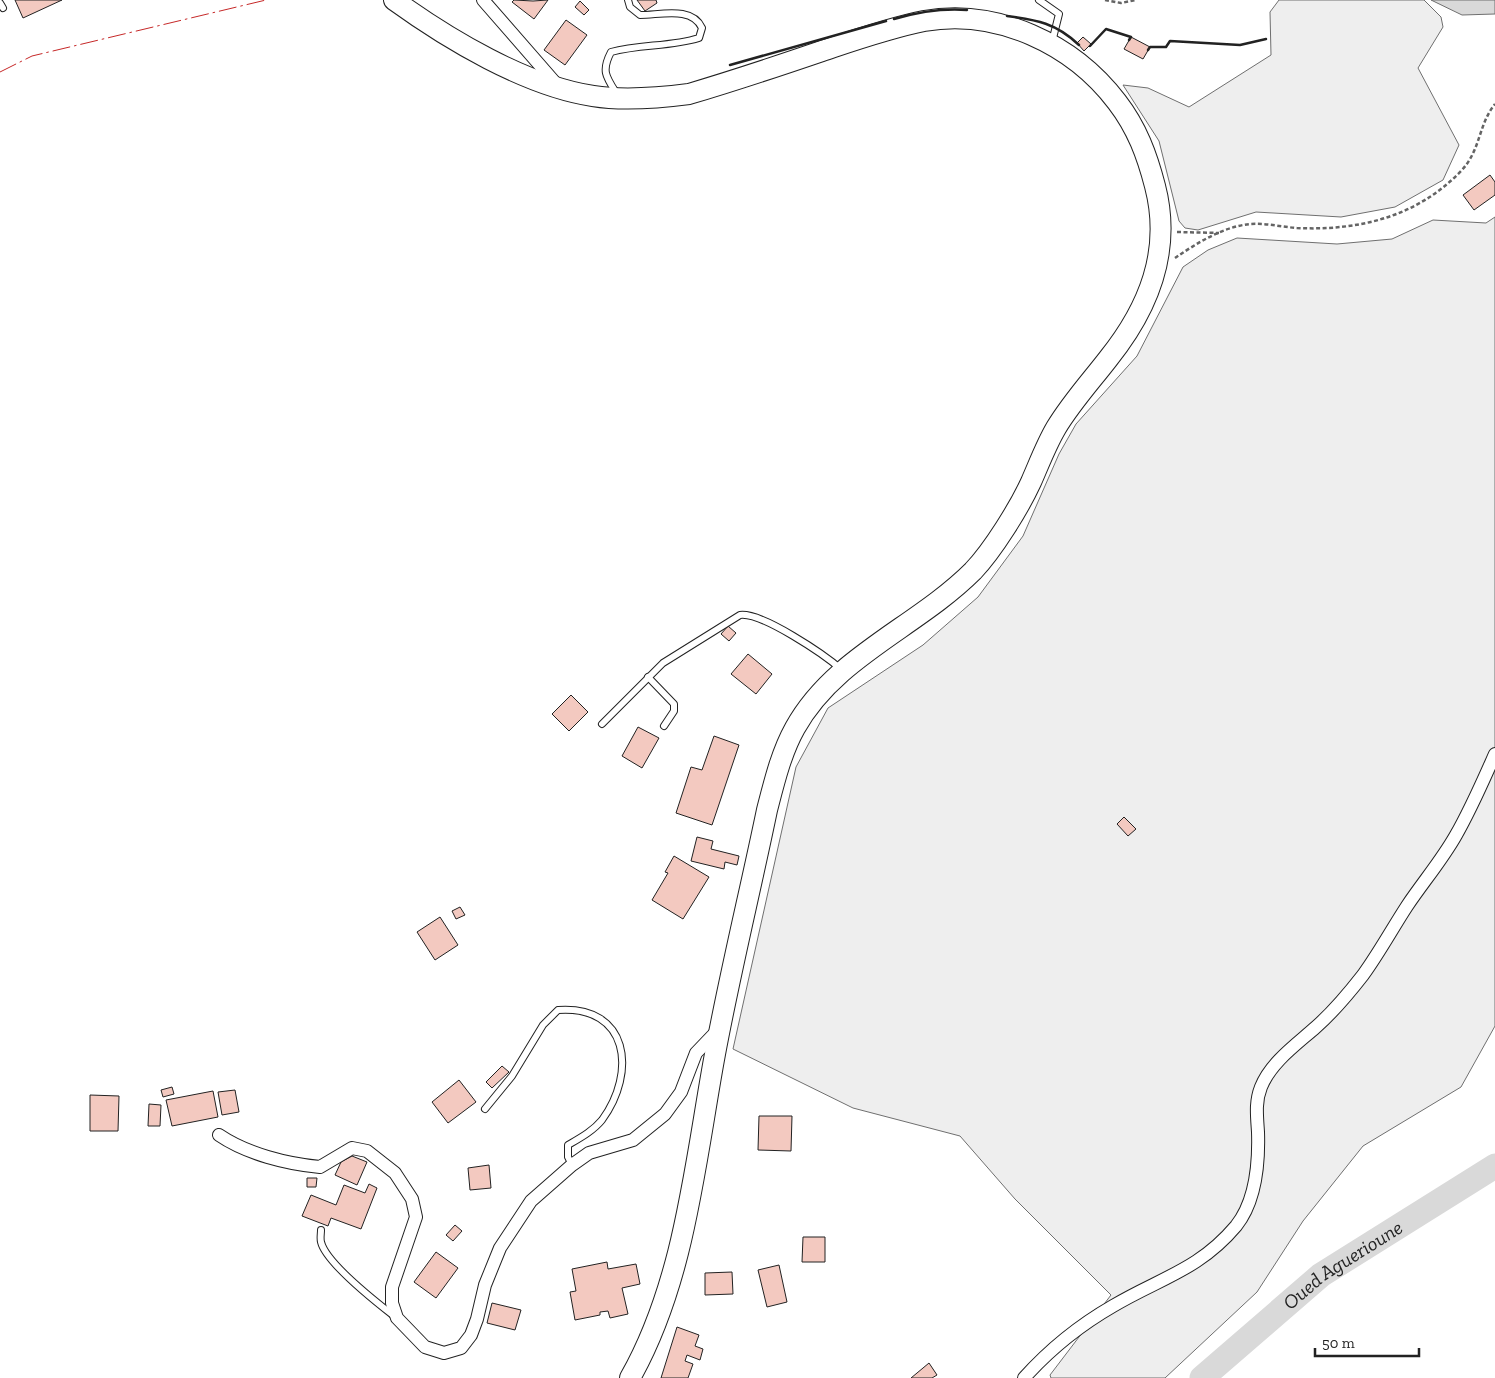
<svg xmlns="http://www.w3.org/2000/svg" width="1495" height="1378" font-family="'Zilla Slab',serif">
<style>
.green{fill:#eee;stroke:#6f6f6f}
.water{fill:#d9d9d9;stroke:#6f6f6f}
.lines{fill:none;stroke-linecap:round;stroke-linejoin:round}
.river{stroke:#d9d9d9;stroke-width:25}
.building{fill:#f3c9c0;stroke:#222}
.lane-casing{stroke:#222;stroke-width:8}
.street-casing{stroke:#222;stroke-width:14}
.primary-casing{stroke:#222;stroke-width:22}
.path{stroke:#646464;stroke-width:2.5;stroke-dasharray:4 2.5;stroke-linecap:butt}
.lane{stroke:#fff;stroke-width:6}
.street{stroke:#fff;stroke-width:12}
.primary{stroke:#fff;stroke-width:20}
.wall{stroke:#222;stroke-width:2.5}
.power{stroke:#c62828;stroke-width:1;stroke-dasharray:18 4 2.5 4;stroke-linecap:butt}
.labels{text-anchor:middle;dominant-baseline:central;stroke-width:4;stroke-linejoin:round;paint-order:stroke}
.water-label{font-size:20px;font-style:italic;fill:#222;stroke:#fff}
</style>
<rect width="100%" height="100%" fill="#fff"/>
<g class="green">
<path d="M1279 0H1424L1441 17 1443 27 1418 68 1459 145 1443 180 1395 207 1341 217 1256 212 1198 230 1185 228 1179 221 1159 141 1123 85 1148 88 1189 107 1271 55 1270 12Z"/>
<path d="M1495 217V1026L1461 1087 1363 1146 1303 1221 1257 1292 1165 1378H1051L1050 1375 1111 1295 1015 1199 960 1136 853 1108 733 1049 796 767 828 708 923 645 978 597 1023 536 1059 454 1076 424 1137 356 1183 267 1208 250 1237 238 1337 244 1392 239 1433 220 1486 223Z"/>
</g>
<path class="water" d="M1431 0H1495V14L1462 15Z"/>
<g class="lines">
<path class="river" id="s1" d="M1202 1378 1321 1275 1495 1166"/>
</g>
<g class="building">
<path d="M15 0H62L23 18Z"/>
<path d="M514 0 533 1 548 0 534 19 512 2Z"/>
<path d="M637 0H656L657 3 645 11Z"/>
<path d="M580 1 589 10 584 15 575 7Z"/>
<path d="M566 20 587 35 565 65 544 50Z"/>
<path d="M1083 37 1091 44 1084 51 1077 43Z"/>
<path d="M1131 37 1150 47 1143 59 1124 49Z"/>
<path d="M1490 175 1495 182V195L1474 210 1463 195Z"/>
<path d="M728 626 736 633 729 641 721 634Z"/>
<path d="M748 654 772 674 756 694 731 674Z"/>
<path d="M571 695 588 712 569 731 552 714Z"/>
<path d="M638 727 659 738 642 768 622 756Z"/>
<path d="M714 736 739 745 712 825 676 813 691 767 702 770Z"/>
<path d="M1124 817 1136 829 1128 836 1117 824Z"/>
<path d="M697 837 713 841 711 849 739 856 737 865 725 862 724 869 691 861Z"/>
<path d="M674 856 709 877 683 919 652 900 668 873 665 872Z"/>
<path d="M460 907 465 915 456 919 452 911Z"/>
<path d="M440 917 458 945 435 960 417 932Z"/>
<path d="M502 1066 509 1072 492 1088 486 1082Z"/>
<path d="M459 1080 476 1102 448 1123 432 1102Z"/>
<path d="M172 1087 174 1094 163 1097 161 1090Z"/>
<path d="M235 1090 239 1112 222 1115 218 1092Z"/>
<path d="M213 1091 218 1117 172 1126 166 1100Z"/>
<path d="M90 1095 119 1096 118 1131H90Z"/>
<path d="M149 1104 161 1105 160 1126H148Z"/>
<path d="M759 1116H792L791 1151 758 1150Z"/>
<path d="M352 1156 367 1162 357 1185 335 1175 341 1162Z"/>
<path d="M489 1165 491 1188 470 1190 468 1168Z"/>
<path d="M307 1178H317L316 1187H307Z"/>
<path d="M369 1184 377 1188 361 1229 331 1218 328 1226 302 1216 311 1195 336 1205 344 1185 365 1193Z"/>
<path d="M455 1225 462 1231 453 1241 446 1235Z"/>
<path d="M803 1237H825V1262H802Z"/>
<path d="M436 1252 458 1268 436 1298 414 1282Z"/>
<path d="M607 1262 608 1269 636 1264 640 1284 622 1288 628 1314 610 1318 608 1311 600 1312V1315L575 1320 570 1292 576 1291 572 1269Z"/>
<path d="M779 1265 787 1302 767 1307 758 1270Z"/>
<path d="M732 1272 733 1294 705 1295V1273Z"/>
<path d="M492 1303 521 1310 515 1330 487 1323Z"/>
<path d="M677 1327 699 1335 695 1346 703 1349 700 1360 687 1355 685 1361 693 1364 688 1378H661Z"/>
<path d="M929 1363 937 1375 932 1378H911Z"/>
</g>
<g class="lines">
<defs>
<g id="lane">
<path d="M1039 0 1059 14 1052 42"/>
<path d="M0 3 3 8"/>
<path d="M617 94C606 77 601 71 611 52 640 44 670 47 699 38L702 28C692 6 661 15 640 15L630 7 628 0"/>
<path d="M648 677 674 704V711L664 726"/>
<path d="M602 724 663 663 740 615C762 612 825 655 842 670"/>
<path d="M485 1109 512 1076 543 1025 558 1010C629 1005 637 1072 602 1120 593 1131 580 1138 568 1145V1157L572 1165"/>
<path d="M321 1230C321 1234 320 1238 321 1242 326 1263 376 1302 394 1316"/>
</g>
<g id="street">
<path d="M483 0 558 86"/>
<path d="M219 1135C247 1154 287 1164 320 1167L352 1148 367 1151 395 1173 412 1199 416 1217 392 1287V1303L397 1318 425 1347 444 1353 461 1348 471 1335 477 1319 485 1285 500 1248 531 1201 572 1165 589 1153 633 1140 665 1114 681 1092 696 1053 718 1030"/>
<path d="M1024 1378C1050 1349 1080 1325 1113 1306 1160 1278 1199 1270 1236 1226 1256 1201 1259 1162 1258 1132 1257 1116 1255 1102 1261 1087 1271 1062 1297 1044 1316 1027 1333 1012 1349 993 1363 975 1379 953 1392 929 1407 906 1423 882 1442 860 1456 835 1471 809 1483 781 1495 754"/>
</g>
<path id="primary" d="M394 0C448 39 526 86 593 96 624 101 658 98 689 94 733 81 778 66 822 51 855 40 889 28 924 21 997 8 1073 44 1117 102 1137 128 1147 155 1155 186 1172 251 1149 308 1108 359 1091 381 1071 403 1056 428 1046 445 1039 464 1031 482 1019 508 993 550 973 571 917 627 834 657 795 728 781 753 774 783 767 810 750 892 730 973 715 1054 695 1162 685 1281 630 1378"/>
</defs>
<use href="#lane" class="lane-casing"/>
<use href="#street" class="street-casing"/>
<use href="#primary" class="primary-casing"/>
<g class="path">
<path d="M1105 0 1121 3 1136 0"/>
<path d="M1177 232 1219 233"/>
<path d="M1175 258C1197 243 1224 226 1251 224 1267 223 1282 227 1297 228 1358 231 1417 217 1461 171 1481 150 1478 125 1495 104"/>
</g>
<use href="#lane" class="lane"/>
<use href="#street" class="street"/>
<use href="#primary" class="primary"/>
<g class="wall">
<path d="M1007 16C1037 20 1056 23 1079 45"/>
<path d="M894 19C918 12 941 8 967 10"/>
<path d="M1090 46 1106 29 1131 37 1129 40"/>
<path d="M1148 50 1150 47H1166L1170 41 1240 45 1266 39"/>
<path d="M730 65 886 21"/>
</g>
<path class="power" d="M0 72 32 56 266 0"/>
</g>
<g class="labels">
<g class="water-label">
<text stroke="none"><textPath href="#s1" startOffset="181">Oued Aguerioune</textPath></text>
</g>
</g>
<path d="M1315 1348v8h104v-8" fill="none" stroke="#222222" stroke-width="2.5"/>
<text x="1322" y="1348" font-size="15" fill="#222222" stroke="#ffffff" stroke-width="4" paint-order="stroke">50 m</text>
</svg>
